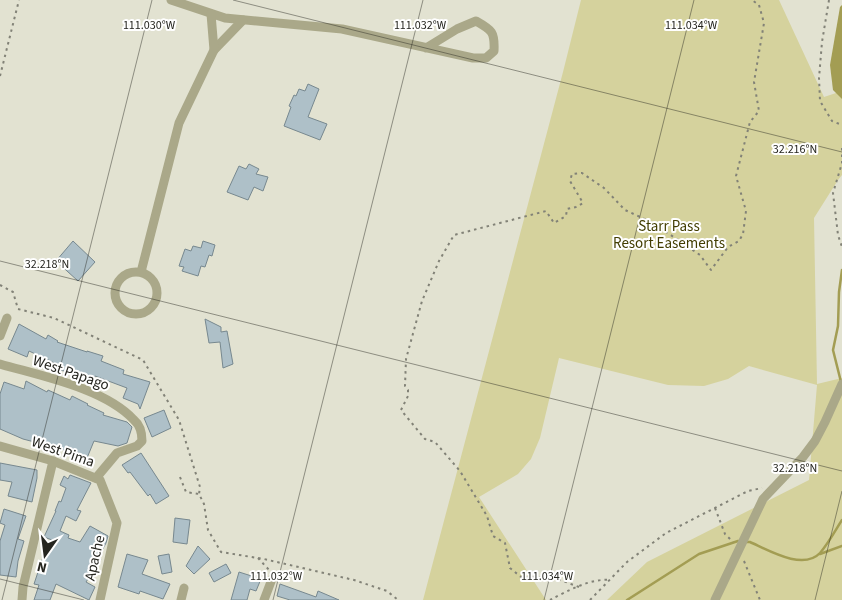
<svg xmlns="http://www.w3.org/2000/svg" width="842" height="600" font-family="'Source Sans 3',sans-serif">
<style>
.green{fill:#d5d29d}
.water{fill:#a39d53}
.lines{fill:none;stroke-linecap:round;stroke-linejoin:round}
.stream{stroke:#a39d53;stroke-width:2.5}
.building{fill:#aec0c8;stroke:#77888f}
.path{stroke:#828277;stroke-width:2;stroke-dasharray:2.5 4;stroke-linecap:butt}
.minor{stroke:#aaa889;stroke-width:9}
.ticks{fill:none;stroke:#25251f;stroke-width:1;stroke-opacity:0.45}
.labels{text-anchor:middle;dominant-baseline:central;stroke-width:4;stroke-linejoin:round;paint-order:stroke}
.park-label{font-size:15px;fill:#423d00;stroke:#fff}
.street-label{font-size:15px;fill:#25251f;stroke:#fff}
.ticks-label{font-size:12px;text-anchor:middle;fill:#25251f;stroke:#fff;stroke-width:4;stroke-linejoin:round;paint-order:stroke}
</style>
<rect width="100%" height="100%" fill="#e2e2d1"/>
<path class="green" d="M581 0H779L824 97 842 91V175L838 180 814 218 817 384 842 378V600H607L647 562 809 480 817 385 749 366 728 379 704 386 668 385 559 358 540 438 531 459 518 474 479 497 546 600H423L563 72Z"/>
<path class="water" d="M842 5V99L833 90 830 65 840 7Z"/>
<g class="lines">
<g class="stream">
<path d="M841 382 833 350 838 326 839 292 842 270"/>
<path d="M746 542H750C768 550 803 571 820 553 828 544 835 531 842 520"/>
<path d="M820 554 842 546"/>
<path d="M627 600 699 554 738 541 741 542"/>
</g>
</g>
<g class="building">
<path d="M308 84 319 89 308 117 327 124 320 140 284 126 291 107 289 106 294 95 296 96 299 89 305 91Z"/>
<path d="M249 164 259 169 256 174 268 177 263 191 254 187 248 200 227 192 239 166 246 169Z"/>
<path d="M73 241 95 262 78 281 56 261Z"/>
<path d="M203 241 215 245 212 256 209 255 205 267 201 266 198 276 182 271 184 267 179 266 185 249 191 251 193 246 201 248Z"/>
<path d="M205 319 221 327V332L227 331 233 364 223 368 220 342 209 343Z"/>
<path d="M19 324 46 339 48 335 58 341 57 342 87 352V351L103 356 101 361 124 370 123 374 150 382 140 409 138 404 123 398 127 388 95 376 94 379 73 371 72 373 60 370 61 366 29 351 27 357 8 349Z"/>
<path d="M26 381 47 392 48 390 70 400 72 396 88 404 87 405 104 413 103 415 127 422 132 427 127 443 118 446 94 441 87 458 68 446 66 451 43 442 42 444 23 439 0 429V394L4 382 24 389Z"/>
<path d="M164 410 171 428 152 437 144 418Z"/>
<path d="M141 453 169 496 156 504 150 494 148 496 130 472 128 473 122 465Z"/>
<path d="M0 463 37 470V478L32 502 8 496 12 482 0 480Z"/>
<path d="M70 475 91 483 77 510 81 511 76 521 66 516 60 531 69 535 68 538 80 542 90 526 108 536 106 543 98 558 101 559 86 582 95 587 89 600 56 584 50 600H34L39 585 34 584 42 560 52 540 44 537 56 511H55L59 501 61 502 66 488 60 485 64 476 68 479Z"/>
<path d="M4 509 26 516 18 539 24 541 18 561 16 577 0 575V541L5 525 0 523Z"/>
<path d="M175 518 190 520 187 544 173 542Z"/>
<path d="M198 546 210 559 194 574 186 566Z"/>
<path d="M127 554 148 560 142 574 170 584 163 599 140 591 139 594 118 587Z"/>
<path d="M169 554 172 572 162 574 158 556Z"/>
<path d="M226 564 231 573 214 582 209 573Z"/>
<path d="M239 572 261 579 256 591 250 589 247 600H231Z"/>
<path d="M280 584 316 597 318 591 339 600H290L277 596Z"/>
</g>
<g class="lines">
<g class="path">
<path d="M829 0 822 42 819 78 820 101 832 121 842 125"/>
<path d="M0 76 19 0"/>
<path d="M842 148V163L833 193 838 235 842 247"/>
<path d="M0 285 13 292 18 309 54 318 143 360 179 420 200 487 199 494"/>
<path d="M180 477 186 492 199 494 204 504 208 530 221 552 264 559 354 580 387 591 398 600"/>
<path d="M715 508 725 534 733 542"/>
<path d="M258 558 270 571"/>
<path d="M744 561 760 600"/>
<path d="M579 587 555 578 521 577 510 568 505 543 493 536 487 516 460 471 435 442 425 439 401 410 408 396V390L405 386 406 359 422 301 439 261 454 235 546 211 554 223 566 216 567 209 576 207 583 203 570 181 572 174 582 173 604 188 625 210 653 223 700 255 711 270 728 247 739 241 743 234 746 211 736 176 750 122 759 111 754 82 764 23 759 5 752 0"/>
<path d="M550 600C567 591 591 578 610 580"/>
<path d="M590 600 627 562 666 533 748 491 762 488"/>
</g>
<g class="minor">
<path d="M171 0 225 18 342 29 473 58H486L494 51C495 32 492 30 476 21L457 29 426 48"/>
<path d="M214 50 243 20"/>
<circle cx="136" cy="293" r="21"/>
<path d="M141 272 179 123 214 50 211 14"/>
<path d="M0 336 7 318"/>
<path d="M0 364C41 376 104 388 134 420 140 425 142 433 142 441L137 446 117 453 96 478"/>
<path d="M0 446 53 461 100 480 117 523 100 600"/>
<path d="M22 600 23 587 53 461"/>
<path d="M181 600 184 588"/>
<path d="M264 600 272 579"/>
<path d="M715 600 763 499 803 457 815 441 825 422 842 384"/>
</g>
</g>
<path class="ticks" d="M233 0 842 152M0 261 842 471M0 579 84 600M2 600 152 0M273 600 423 0M544 600 694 0M815 600 842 491"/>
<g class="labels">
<g class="park-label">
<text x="669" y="226">Starr Pass<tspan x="669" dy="17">Resort Easements</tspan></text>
</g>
<g class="street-label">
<text transform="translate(71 373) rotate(19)">West Papago</text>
<text transform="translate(63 452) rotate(19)">West Pima</text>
<text transform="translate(95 558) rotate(-77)">Apache</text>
</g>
</g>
<g class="ticks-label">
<text x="149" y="29">111.030°W</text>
<text x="420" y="29">111.032°W</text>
<text x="691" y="29">111.034°W</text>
<text x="795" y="153">32.216°N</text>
<text x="47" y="268">32.218°N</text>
<text x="795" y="472">32.218°N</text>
<text x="276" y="580">111.032°W</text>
<text x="547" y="580">111.034°W</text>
</g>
<g transform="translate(45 555) rotate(194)" stroke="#ffffff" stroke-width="4" paint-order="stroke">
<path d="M0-4L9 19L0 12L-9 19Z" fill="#25251f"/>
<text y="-8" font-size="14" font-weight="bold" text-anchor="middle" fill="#25251f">N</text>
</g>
</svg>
